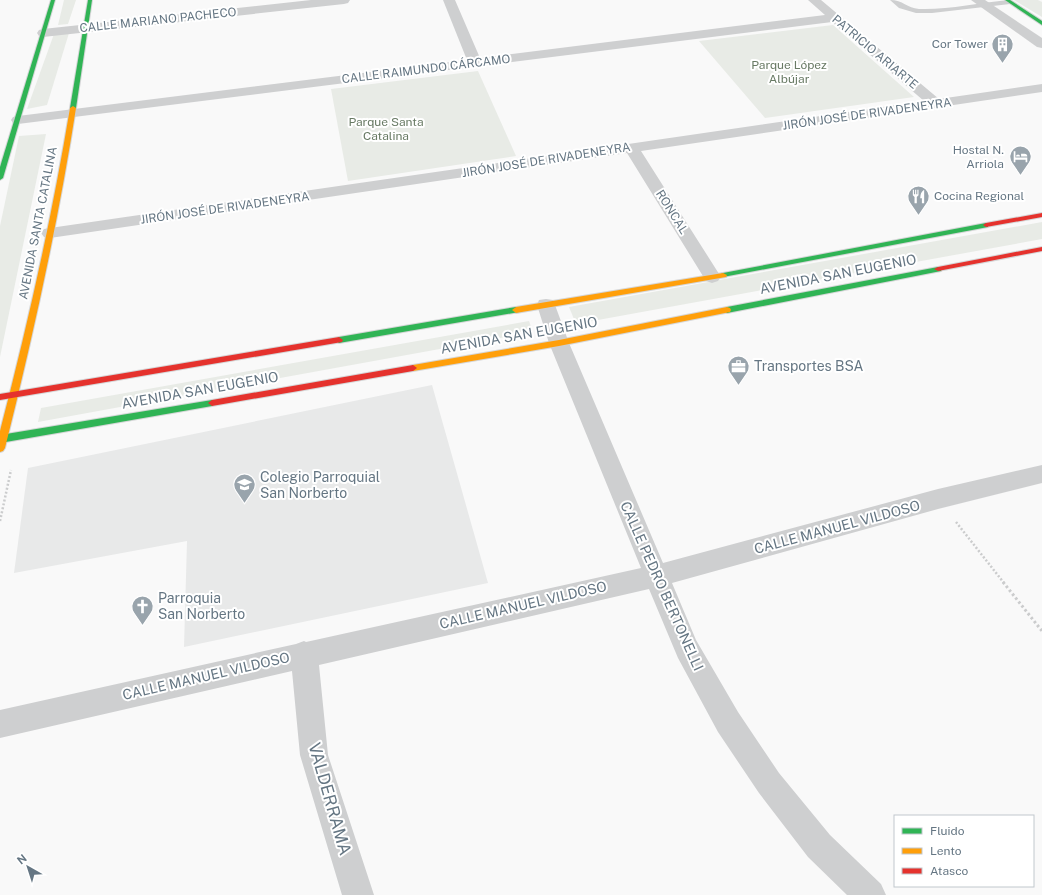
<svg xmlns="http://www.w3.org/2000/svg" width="1042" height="895" font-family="'Public Sans',sans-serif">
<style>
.built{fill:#e8e9e9}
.green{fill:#e8ebe6}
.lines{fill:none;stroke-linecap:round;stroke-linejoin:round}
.fast-casing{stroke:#d5d6d7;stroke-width:2}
.slow-casing{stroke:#d5d6d7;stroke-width:2}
.jam-casing{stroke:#d5d6d7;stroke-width:2}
.path-far1{stroke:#cbcccd;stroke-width:2.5;stroke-dasharray:2 2;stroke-linecap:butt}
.path{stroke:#cbcccd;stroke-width:3;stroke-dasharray:2.5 2.5;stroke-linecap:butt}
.lane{fill:#cecfd0;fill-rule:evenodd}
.street{fill:#cecfd0;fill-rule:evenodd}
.fast{fill:#30b455;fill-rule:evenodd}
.slow{fill:#ff9f0a;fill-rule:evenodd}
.jam{fill:#e5322d;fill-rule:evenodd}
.labels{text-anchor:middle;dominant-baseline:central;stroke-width:4;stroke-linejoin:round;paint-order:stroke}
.far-street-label{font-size:12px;fill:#657683;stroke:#fff}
.far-poi-label{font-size:12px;fill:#657683;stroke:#fff;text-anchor:end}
.far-park-label{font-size:12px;fill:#687a64;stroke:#fff}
.street-label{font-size:14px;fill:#657683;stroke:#fff}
.poi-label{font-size:14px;fill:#657683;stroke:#fff;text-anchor:start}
.near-street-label{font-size:17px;fill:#657683;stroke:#fff}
</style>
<rect width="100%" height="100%" fill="#f9f9f9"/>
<path class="built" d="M432 385 488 583 184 647 187 541 14 573 28 468Z"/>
<g class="green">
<path d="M64 0H76L68 24 58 25Z"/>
<path d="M1014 0H1038L1042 2V17Z"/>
<path d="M833 25 914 97 765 118 699 41Z"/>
<path d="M69 33 47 105 27 109 54 34Z"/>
<path d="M478 71 516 156 348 181 331 89Z"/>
<path d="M46 134 0 357V226L19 136Z"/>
<path d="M1042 222V239L576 324 569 307Z"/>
<path d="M529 321 533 332 38 422 41 408Z"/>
</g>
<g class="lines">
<defs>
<g id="fast">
<path d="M51 0H55L3 178 0 180V167Z"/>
<path d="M88 0H92L76 108 73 110 70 108Z"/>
<path d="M1005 0H1010L1042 21V25Z"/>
<path d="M986 223H988V227L723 277 719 275 723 273Z"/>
<path d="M938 267 942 269 941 271 727 313 723 310 727 307Z"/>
<path d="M516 307 519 308 520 310 519 312 339 343 335 340 339 337Z"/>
<path d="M212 400 216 403 212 406 0 443V435Z"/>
</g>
<g id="slow">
<path d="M73 106 76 108C58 223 33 336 5 448L3 451 0 452V431C28 324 52 217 70 108Z"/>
<path d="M723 273 727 275 726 277 516 313 512 310 516 307Z"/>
<path d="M727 307 730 308 731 310 730 312 559 346 413 371 409 368 413 365 559 340Z"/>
</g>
<g id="jam">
<path d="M1042 213V217L986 227 983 225 986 223Z"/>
<path d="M1042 247V251L938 271 934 269 938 267Z"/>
<path d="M339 337 343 340 342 342 0 400V394Z"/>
<path d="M413 365 417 368 413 371 212 406 208 403 212 400Z"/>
</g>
</defs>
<use href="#fast" class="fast-casing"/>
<use href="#slow" class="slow-casing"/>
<use href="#jam" class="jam-casing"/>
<g class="path-far1">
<path d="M0 521 11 470"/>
<path d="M956 522 1004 583"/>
</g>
<path class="path" d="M1003 582 1042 631"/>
<path class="lane" d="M890 0C903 0 907 8 919 9 947 10 979 3 1008 0L1014 2 1010 4 932 13H916L899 8Z"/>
<g class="street">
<path d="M311 0H350L348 3 344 4 43 37 39 36 37 33 39 30 43 29Z"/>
<path d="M443 0H455L480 58 825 15 808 0H821L939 99 1042 84V92L641 151 721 277 718 281 712 283 706 281 627 153 50 238 44 237 41 233 44 229 50 228 924 101 832 22 18 124 13 123 11 120 13 117 18 116 467 60Z"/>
<path d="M971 0H985L1042 38V48L1037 47Z"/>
<path d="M546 299 553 300 555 305 569 343 663 563 938 489 1042 465V483L938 509 672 583 696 640 738 712 779 773 830 835 881 884 886 895H847L808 857 759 793 718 732 678 658 649 589 319 665 328 755 374 895H342L300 755 292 671 0 738V710L296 644 304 641 306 642 641 568 549 343 537 305 539 300Z"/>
</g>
<use href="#fast" class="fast"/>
<use href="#slow" class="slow"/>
<use href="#jam" class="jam"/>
</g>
<defs>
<symbol id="building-pin" viewBox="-11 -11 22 30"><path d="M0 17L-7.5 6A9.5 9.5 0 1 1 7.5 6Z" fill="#99a4ac" stroke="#fff"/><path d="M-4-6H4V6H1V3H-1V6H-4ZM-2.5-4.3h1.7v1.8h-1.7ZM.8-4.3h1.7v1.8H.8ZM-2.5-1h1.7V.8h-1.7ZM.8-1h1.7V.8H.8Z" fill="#fff"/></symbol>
<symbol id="hotel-pin" viewBox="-11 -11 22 30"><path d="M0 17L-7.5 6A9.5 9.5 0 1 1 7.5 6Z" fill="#99a4ac" stroke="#fff"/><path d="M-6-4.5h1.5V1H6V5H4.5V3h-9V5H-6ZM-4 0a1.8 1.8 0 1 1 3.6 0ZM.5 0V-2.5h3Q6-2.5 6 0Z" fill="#fff"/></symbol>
<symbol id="restaurant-pin" viewBox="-11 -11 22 30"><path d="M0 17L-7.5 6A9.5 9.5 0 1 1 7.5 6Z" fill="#99a4ac" stroke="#fff"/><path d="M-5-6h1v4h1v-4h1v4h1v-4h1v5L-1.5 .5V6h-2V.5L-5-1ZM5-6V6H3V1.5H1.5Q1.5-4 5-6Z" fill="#fff"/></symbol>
<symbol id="office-pin" viewBox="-11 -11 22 30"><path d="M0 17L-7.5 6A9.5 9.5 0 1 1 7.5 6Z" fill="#99a4ac" stroke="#fff"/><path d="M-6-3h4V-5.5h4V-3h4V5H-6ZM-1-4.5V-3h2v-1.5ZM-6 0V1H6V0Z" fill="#fff"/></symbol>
<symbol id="school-pin" viewBox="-11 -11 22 30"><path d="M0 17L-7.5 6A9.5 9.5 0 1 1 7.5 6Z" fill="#99a4ac" stroke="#fff"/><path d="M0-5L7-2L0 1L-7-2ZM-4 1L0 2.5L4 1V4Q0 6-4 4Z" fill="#fff"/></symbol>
<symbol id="church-pin" viewBox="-11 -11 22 30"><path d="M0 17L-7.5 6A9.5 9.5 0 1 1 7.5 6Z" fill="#99a4ac" stroke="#fff"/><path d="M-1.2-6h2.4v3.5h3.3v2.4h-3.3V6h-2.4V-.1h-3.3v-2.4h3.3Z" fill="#fff"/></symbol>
</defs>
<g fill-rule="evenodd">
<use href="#building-pin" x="990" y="32" width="25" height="34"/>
<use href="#hotel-pin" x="1008" y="144" width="25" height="34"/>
<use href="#restaurant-pin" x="906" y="184" width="25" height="34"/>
<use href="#office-pin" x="726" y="354" width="25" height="34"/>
<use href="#school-pin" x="232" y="472" width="25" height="34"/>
<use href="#church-pin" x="130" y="594" width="25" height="34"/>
</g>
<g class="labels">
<g class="far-street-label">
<text transform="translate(158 20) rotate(-6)">CALLE MARIANO PACHECO</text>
<text transform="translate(875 52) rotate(40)">PATRICIO ARIARTE</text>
<text transform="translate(426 69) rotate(-7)">CALLE RAIMUNDO CÁRCAMO</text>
<text transform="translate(867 114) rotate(-8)">JIRÓN JOSÉ DE RIVADENEYRA</text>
<text transform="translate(546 160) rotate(-9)">JIRÓN JOSÉ DE RIVADENEYRA</text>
<text transform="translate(225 208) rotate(-8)">JIRÓN JOSÉ DE RIVADENEYRA</text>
<text transform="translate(672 212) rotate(58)">RONCAL</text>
<text transform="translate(38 223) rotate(-79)">AVENIDA SANTA CATALINA</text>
</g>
<g class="far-poi-label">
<text x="988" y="44">Cor Tower</text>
<text x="1004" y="150">Hostal N.<tspan x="1004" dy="14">Arriola</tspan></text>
<text x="934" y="196" text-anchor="start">Cocina Regional</text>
</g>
<g class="far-park-label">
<text x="789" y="65">Parque López<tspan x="789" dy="14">Albújar</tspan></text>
<text x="386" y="122">Parque Santa<tspan x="386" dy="14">Catalina</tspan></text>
</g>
<g class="street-label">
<text transform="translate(838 274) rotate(-11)">AVENIDA SAN EUGENIO</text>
<text transform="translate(519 335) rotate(-10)">AVENIDA SAN EUGENIO</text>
<text transform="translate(200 390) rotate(-10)">AVENIDA SAN EUGENIO</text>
<text transform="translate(837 527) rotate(-15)">CALLE MANUEL VILDOSO</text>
<text transform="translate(662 586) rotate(66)">CALLE PEDRO BERTONELLI</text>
<text transform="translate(523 605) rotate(-13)">CALLE MANUEL VILDOSO</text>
<text transform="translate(206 676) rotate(-13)">CALLE MANUEL VILDOSO</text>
</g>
<g class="poi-label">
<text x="754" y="366">Transportes BSA</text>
<text x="260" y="477">Colegio Parroquial<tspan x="260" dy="16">San Norberto</tspan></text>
<text x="158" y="598">Parroquia<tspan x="158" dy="16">San Norberto</tspan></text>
</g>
<g class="near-street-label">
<text transform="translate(330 799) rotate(74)">VALDERRAMA</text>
</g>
</g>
<rect x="894" y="815" width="140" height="72" fill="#ffffff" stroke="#c1c8cd"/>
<rect x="902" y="828" width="20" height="6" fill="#30b455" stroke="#c1c8cd"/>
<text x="930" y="835" font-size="12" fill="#657683">Fluido</text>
<rect x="902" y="848" width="20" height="6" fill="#ff9f0a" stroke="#c1c8cd"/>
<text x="930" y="855" font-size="12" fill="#657683">Lento</text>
<rect x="902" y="868" width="20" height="6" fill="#e5322d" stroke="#c1c8cd"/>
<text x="930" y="875" font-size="12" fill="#657683">Atasco</text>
<g transform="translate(28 867) rotate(321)" stroke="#ffffff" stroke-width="3" paint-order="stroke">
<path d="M0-3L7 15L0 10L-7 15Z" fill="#657683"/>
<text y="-6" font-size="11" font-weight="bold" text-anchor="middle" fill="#657683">N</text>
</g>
</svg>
